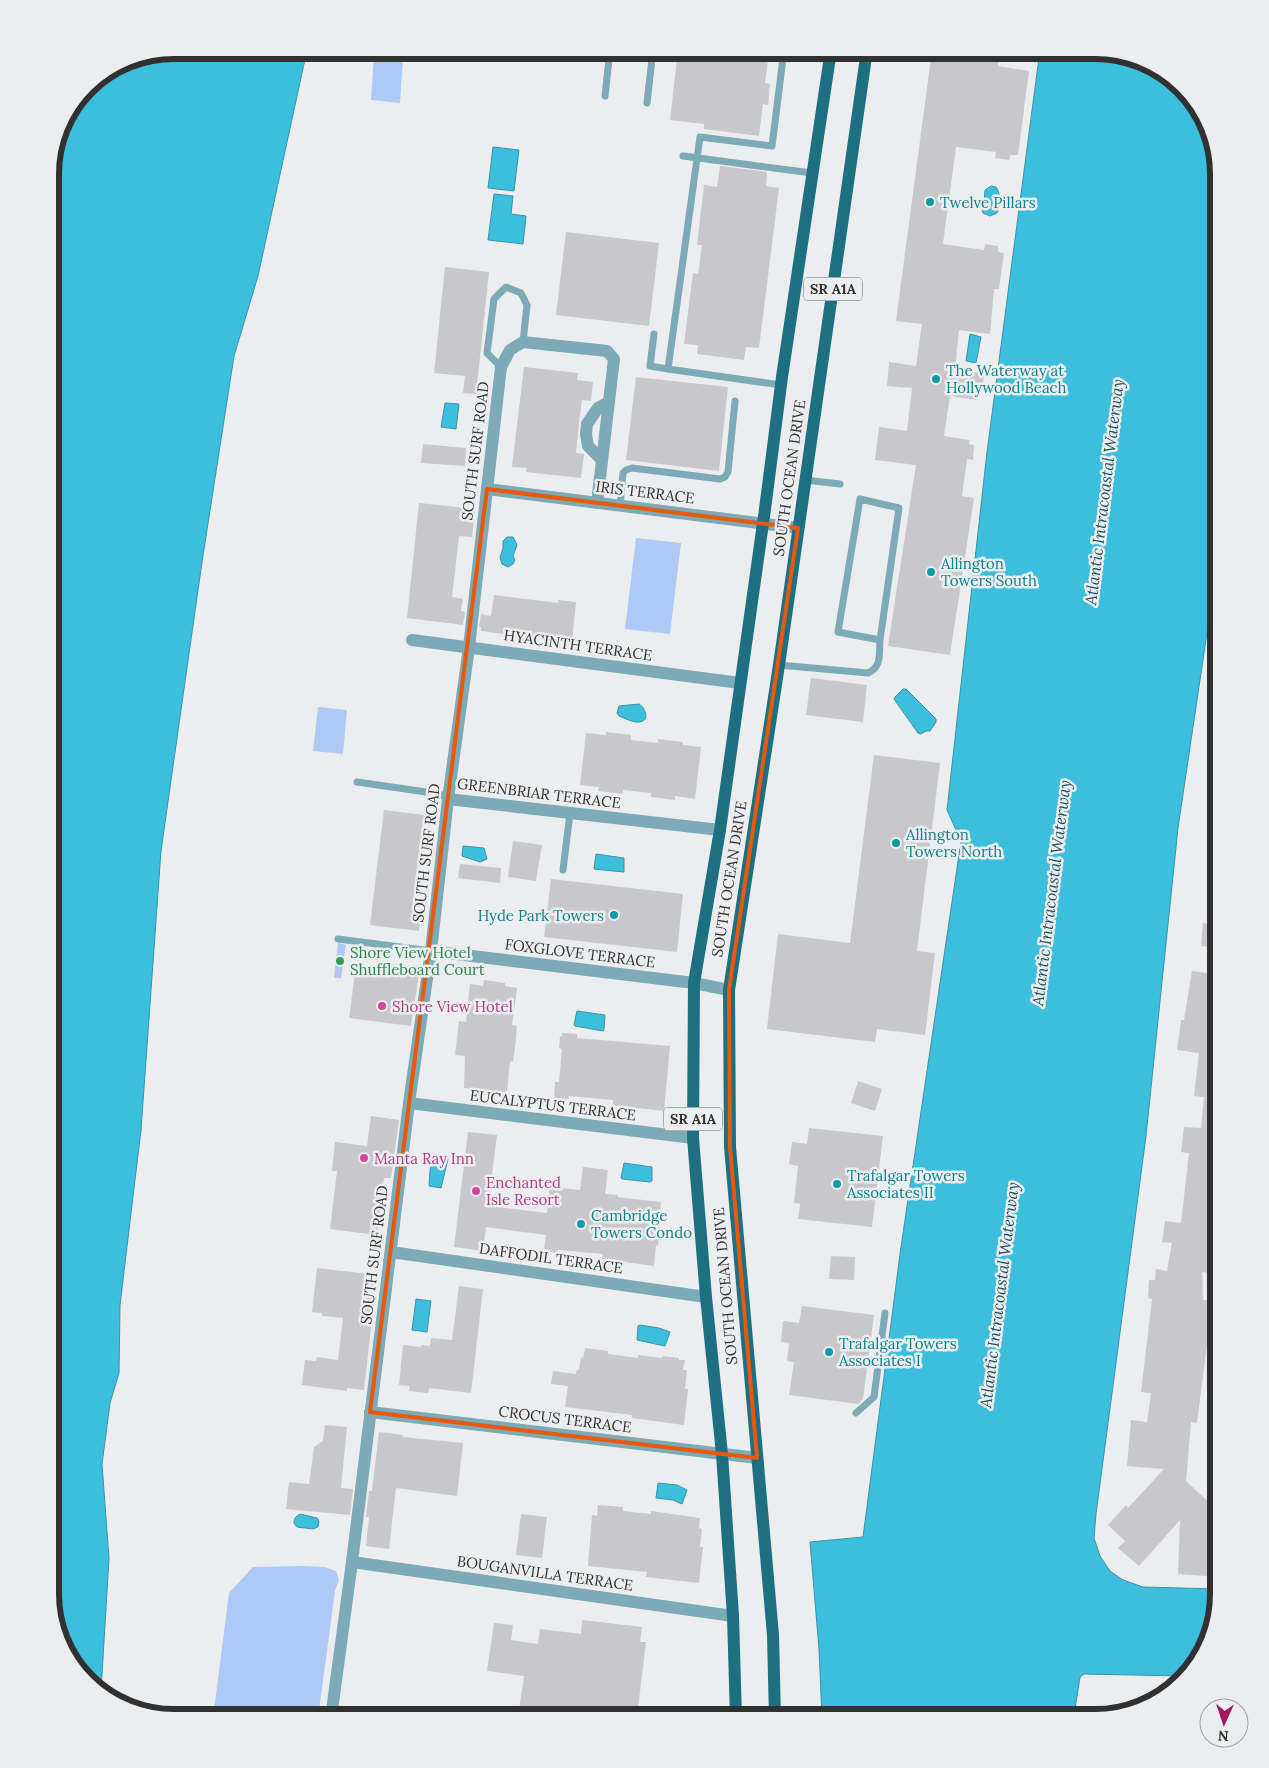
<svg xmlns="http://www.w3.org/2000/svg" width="1269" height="1768" font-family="Lora,serif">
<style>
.green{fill:#adcaf6}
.water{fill:#3cbedd;stroke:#3994aa}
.building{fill:#c8c8ca}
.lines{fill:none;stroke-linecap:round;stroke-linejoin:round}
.service{stroke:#7caab7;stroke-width:7}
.minor{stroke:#7caab7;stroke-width:12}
.primary{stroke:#1d6f82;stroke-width:12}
.marked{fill:none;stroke:#e8590c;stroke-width:4;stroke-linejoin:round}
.culture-dot{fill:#0f9aa8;stroke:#ecedee;stroke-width:2}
.leisure-dot{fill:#2e9e5b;stroke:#ecedee;stroke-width:2}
.hotel-dot{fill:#d1479c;stroke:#ecedee;stroke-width:2}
.labels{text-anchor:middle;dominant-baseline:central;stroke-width:5;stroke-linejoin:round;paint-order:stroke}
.shield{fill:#ecedee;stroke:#69696a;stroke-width:1}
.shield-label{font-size:14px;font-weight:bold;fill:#313132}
.culture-label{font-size:15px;fill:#0d838f;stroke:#ecedee;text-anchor:start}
.street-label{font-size:15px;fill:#313132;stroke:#ecedee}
.leisure-label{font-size:15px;fill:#27864d;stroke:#ecedee;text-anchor:start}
.hotel-label{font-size:15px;fill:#b23c85;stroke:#ecedee;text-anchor:start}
.water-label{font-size:16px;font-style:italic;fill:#1a4f5d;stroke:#ecedee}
.rim{fill:none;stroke:#313132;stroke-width:6}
</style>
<rect width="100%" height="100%" fill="#ecedee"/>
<g class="green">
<path d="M374 56 403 58 400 103 371 100Z"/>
<path d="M636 538 681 543 670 634 625 629Z"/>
<path d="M318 707 347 710 343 754 313 751Z"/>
<path d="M338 943 346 945 341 978H334Z"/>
<path d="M303 1566 325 1567 336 1571 339 1580 335 1591 318 1718H213L229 1593 253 1567Z"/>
</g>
<g class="water">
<path d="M174 50H307L258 276 234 356 202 562 161 851 141 1130 120 1305 119 1373 110 1403 102 1464 109 1558 101 1691 67 1656 50 1594V166L63 119 92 81 127 59Z"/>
<path d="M1040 50H1103L1157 67 1202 112 1219 174V552L1178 828 1146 1136 1096 1514 1094 1538 1100 1556 1110 1571 1123 1580 1143 1587 1219 1589V1594L1202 1656 1182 1676 1084 1674 1080 1677 1075 1709 1114 1710 1113 1713 1095 1718H822L819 1649 810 1542 863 1537 901 1247 961 841 947 810 987 452Z"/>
<path d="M493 147 519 150 514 191 488 188Z"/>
<path d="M991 186 996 187C1001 193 1000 207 997 213L990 216 983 213 982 207 984 204 985 190Z"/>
<path d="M494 194 513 196 511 214 526 216 523 244 488 240Z"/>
<path d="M970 334 981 337 976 363 966 361Z"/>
<path d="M445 403 459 404 456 429 441 427Z"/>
<path d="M507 537H513L517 545 513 556 515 560 513 564 508 567 502 564 500 558 503 548V541Z"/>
<path d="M903 689H906L936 719V722L930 731H926L921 734 918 733 894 699 895 697Z"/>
<path d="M639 704C645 707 651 721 639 722 634 723 624 718 619 716L617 713 619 706Z"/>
<path d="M463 846 484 848 487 859 480 862 462 856Z"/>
<path d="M596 854 624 858V872L594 869Z"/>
<path d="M577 1011 605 1015 604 1029 603 1031 575 1026 574 1025Z"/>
<path d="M439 1155 448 1159 441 1188 429 1186 431 1157Z"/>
<path d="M624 1163 652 1167V1181L650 1182 622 1179 621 1178Z"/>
<path d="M416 1299 431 1301 427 1332 412 1330Z"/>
<path d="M640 1325 659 1328 670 1332 665 1346 637 1340 638 1326Z"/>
<path d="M658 1483 677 1485 687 1490 682 1504 673 1500 656 1498Z"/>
<path d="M300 1514 317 1518 319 1521 318 1527 313 1529 297 1527 294 1523C294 1518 296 1516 300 1514Z"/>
</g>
<g class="building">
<path d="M678 50 769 51 765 83 770 84 768 105 763 104 759 136 704 129V124L670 120Z"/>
<path d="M964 50H1000L998 66 1029 71 1018 155H1010V160L995 158 996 152 956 147 943 244 984 250 985 244 998 246V252L1004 253 999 289H994L990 334 959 330 955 370 984 373 983 386H979L977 400 950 396 944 436 970 440 969 444 974 445 973 460 967 459 962 496 974 498 950 655 888 646 916 465 875 460 879 427 907 431 912 388 887 386 889 362 916 366 922 324 896 321 931 58 963 62Z"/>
<path d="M720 166 767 172 766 186 779 188 759 348 746 347 744 360 697 354 698 345 684 344 693 273 698 274 702 245H697L704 185 717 187Z"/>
<path d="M566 232 659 243 649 326 556 315Z"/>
<path d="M445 267 489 272 476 394 463 393 465 376 434 373Z"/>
<path d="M524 367 578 373 577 380 593 382 591 401 582 400 579 423 576 453 584 454 581 478 526 472 527 468 512 467Z"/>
<path d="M636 377 728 387 719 471 626 460Z"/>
<path d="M423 444 466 448 465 466 421 463Z"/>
<path d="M419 503 475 509 472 537 459 536 452 597 463 599 461 611 465 612 463 625 407 618Z"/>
<path d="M494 595 558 603V600L576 602 572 640 537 636V638L481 631V627H479L481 614 491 616Z"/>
<path d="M811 678 867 685 863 722 806 715Z"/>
<path d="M606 732 631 735V740L658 743V739L683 742V745L701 747 695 799 675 796V800L651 797V793L623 790V794L598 791 599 787 580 785 586 733 606 735Z"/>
<path d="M874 755 940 763 917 951 935 953 925 1035 877 1029 875 1042 767 1029 778 934 850 943Z"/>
<path d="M384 810 424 815 413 903 421 914 419 931 370 925Z"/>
<path d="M513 841 542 845 536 881 508 877Z"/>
<path d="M460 864 501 868 500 883 458 878Z"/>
<path d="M551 879 683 894 677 952 544 937Z"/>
<path d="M1211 897H1219V948L1201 946 1203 923 1207 924Z"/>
<path d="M1209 948 1219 949V1260L1217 1274 1202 1272 1203 1300 1214 1301 1210 1321 1197 1423 1191 1422 1186 1481 1212 1505H1219V1577L1178 1574 1180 1520 1139 1566 1118 1548 1125 1541 1108 1525 1126 1505 1128 1508 1164 1469 1127 1466 1131 1420 1147 1422 1151 1393 1141 1392 1152 1299 1148 1298 1149 1280H1155L1156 1269 1167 1271 1172 1243 1162 1242 1165 1221 1181 1223 1189 1153 1181 1152 1184 1127 1201 1128 1204 1097 1194 1096 1199 1053 1177 1050 1181 1020H1184L1192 971 1207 973Z"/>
<path d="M392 964 420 968 411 1026 349 1018 355 973 389 978Z"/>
<path d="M484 980 505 983V986L517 988 512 1025 517 1026 516 1039 513 1062 510 1061 507 1092H496V1096L474 1094V1089L464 1088 465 1056 455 1055 459 1021 466 1022 470 984 483 986Z"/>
<path d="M562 1033 577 1034V1038L670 1046 664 1111 613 1105V1100L569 1096V1099L554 1098 555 1082H559L562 1049 559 1048 560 1036H562Z"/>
<path d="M858 1081 882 1089 875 1111 851 1103Z"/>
<path d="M371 1116 399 1120 391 1178H384L377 1235 330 1229 337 1171H332L335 1142 367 1146Z"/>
<path d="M809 1128 883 1136 872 1227 798 1219 800 1204 794 1203 798 1166 789 1164 792 1142 807 1144Z"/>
<path d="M468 1132 497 1135 488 1206 547 1213 550 1187 580 1190 583 1167 608 1170 605 1194 618 1195 617 1197 661 1202 658 1246 656 1245 654 1266 602 1259 603 1254 558 1250V1253L544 1251 546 1235 486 1227 483 1251 454 1247Z"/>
<path d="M831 1256 855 1257 854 1280 829 1279Z"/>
<path d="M317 1268 377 1275 364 1390 347 1388V1391L302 1385 305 1360 316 1361 317 1357 338 1360 343 1318 322 1316V1313L312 1312Z"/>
<path d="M459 1286 483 1289 471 1393 429 1388 428 1393 409 1391 410 1386 399 1385 403 1345 421 1347V1345L430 1346 431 1338 452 1340Z"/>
<path d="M802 1306 874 1315 863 1399 858 1404 789 1395 794 1362 787 1361 789 1343 781 1342 783 1321 799 1323Z"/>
<path d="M585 1348 608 1351V1354L638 1358V1355L662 1358 663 1356 679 1358V1360H685L683 1370H687L685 1389H688L684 1425 632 1418V1415L565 1407 568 1386 551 1384 553 1371 576 1374 577 1370H579L581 1357 583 1358Z"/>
<path d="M325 1425 347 1427 341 1488 353 1489 350 1515 286 1509 289 1482 309 1484 314 1447 323 1441Z"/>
<path d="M379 1432 403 1435V1437L463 1443 457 1496 396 1488 389 1549 366 1546 369 1517H366L369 1491H372Z"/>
<path d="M598 1505 623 1507V1511L651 1514V1511L700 1518 699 1528 702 1529 700 1547H703L699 1583 646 1577 647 1572 588 1566 592 1515 597 1516Z"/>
<path d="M521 1514 547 1517 542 1558 516 1555Z"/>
<path d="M582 1620 642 1627 640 1642H646L638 1708 631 1707 630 1718H585L519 1710 524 1676 487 1671 494 1623 513 1625 511 1640 538 1644 540 1629 581 1634Z"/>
</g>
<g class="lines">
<g class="service">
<path d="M605 96 610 50"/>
<path d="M647 103 653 50"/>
<path d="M683 156 812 173"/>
<path d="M654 334 650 366 668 369"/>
<path d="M501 367 487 353 494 299 506 287 521 293 527 305 523 342"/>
<path d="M781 385 668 369 700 137 772 146 784 50"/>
<path d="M805 480 840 484"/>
<path d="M620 506 623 473 626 470 632 468 720 479 725 477 728 472 735 401"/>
<path d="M779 665 868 673C882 667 879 653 880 640L838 632 860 499 899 508 880 640"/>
<path d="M357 782 440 794 448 799"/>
<path d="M563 870 570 813"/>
<path d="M338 939 431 951"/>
<path d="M856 1413 874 1397 885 1313"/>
</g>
<g class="minor">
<path d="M602 460 588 446 586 434 587 424 598 408 609 402"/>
<path d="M487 489 798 528"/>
<path d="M412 640 740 683"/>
<path d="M448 799 720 830"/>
<path d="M431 951 694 983 729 990"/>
<path d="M409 1103 693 1138"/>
<path d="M391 1252 706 1297"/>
<path d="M370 1412 757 1458"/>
<path d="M1219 1445V1444"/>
<path d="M352 1562 733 1616"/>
<path d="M331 1718 352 1562 409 1103 431 951 448 799 469 647 501 367 510 350 523 342 607 351 614 359 597 503"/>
</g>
<g class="primary">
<path d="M736 1718 733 1616 722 1454 706 1297 693 1138 694 983 720 830 765 509 782 377 831 50"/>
<path d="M775 1718 773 1635 730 1147 729 990 779 665 867 50"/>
</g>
</g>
<path class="marked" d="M487 489 798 528 729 990 730 1147 757 1458 370 1412Z"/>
<g class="culture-dot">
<circle cx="930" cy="202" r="5"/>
<circle cx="936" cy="379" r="5"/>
<circle cx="931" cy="572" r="5"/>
<circle cx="896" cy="843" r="5"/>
<circle cx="614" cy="915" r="5"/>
<circle cx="837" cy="1184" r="5"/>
<circle cx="581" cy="1224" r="5"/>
<circle cx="829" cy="1352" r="5"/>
</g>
<circle class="leisure-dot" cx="340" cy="961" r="5"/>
<g class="hotel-dot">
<circle cx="382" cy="1006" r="5"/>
<circle cx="364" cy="1158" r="5"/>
<circle cx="476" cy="1191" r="5"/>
</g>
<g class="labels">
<g class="shield">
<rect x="804" y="277.5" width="58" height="23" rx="4"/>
<rect x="664" y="1107.5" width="58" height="23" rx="4"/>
</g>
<g class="shield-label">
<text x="833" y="289">SR A1A</text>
<text x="693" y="1119">SR A1A</text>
</g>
<g class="culture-label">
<text x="940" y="202">Twelve Pillars</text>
<text x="946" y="370">The Waterway at<tspan x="946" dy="17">Hollywood Beach</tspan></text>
<text x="941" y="563">Allington<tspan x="941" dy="17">Towers South</tspan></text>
<text x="906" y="834">Allington<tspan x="906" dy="17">Towers North</tspan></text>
<text x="604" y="915" text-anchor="end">Hyde Park Towers</text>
<text x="847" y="1175">Trafalgar Towers<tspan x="847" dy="17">Associates II</tspan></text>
<text x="591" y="1215">Cambridge<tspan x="591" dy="17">Towers Condo</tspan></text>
<text x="839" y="1343">Trafalgar Towers<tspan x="839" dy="17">Associates I</tspan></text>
</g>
<g class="street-label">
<text transform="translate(475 451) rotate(-83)">SOUTH SURF ROAD</text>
<text transform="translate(789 478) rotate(-82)">SOUTH OCEAN DRIVE</text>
<text transform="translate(645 492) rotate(7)">IRIS TERRACE</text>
<text transform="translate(578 645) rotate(8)">HYACINTH TERRACE</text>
<text transform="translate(539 793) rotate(7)">GREENBRIAR TERRACE</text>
<text transform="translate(426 853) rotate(-83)">SOUTH SURF ROAD</text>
<text transform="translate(729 879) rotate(-81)">SOUTH OCEAN DRIVE</text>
<text transform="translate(580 953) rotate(7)">FOXGLOVE TERRACE</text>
<text transform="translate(553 1105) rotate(7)">EUCALYPTUS TERRACE</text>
<text transform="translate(374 1255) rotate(-83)">SOUTH SURF ROAD</text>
<text transform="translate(551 1258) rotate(8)">DAFFODIL TERRACE</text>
<text transform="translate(725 1286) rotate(-95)">SOUTH OCEAN DRIVE</text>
<text transform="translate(565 1419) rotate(7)">CROCUS TERRACE</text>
<text transform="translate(545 1573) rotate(8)">BOUGANVILLA TERRACE</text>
</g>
<g class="leisure-label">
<text x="350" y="952">Shore View Hotel<tspan x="350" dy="17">Shuffleboard Court</tspan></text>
</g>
<g class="hotel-label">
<text x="392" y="1006">Shore View Hotel</text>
<text x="374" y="1158">Manta Ray Inn</text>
<text x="486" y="1182">Enchanted<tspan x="486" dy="17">Isle Resort</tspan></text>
</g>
<g class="water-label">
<text transform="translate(1104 492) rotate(-83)">Atlantic Intracoastal Waterway</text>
<text transform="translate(1051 893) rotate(-83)">Atlantic Intracoastal Waterway</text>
<text transform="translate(999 1295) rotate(-83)">Atlantic Intracoastal Waterway</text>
</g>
</g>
<path d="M0 0H1269V1768H0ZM174 59H1095A115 115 0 0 1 1210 174V1594A115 115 0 0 1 1095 1709H174A115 115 0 0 1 59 1594V174A115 115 0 0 1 174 59Z" fill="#ecedee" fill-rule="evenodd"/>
<path class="rim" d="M174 59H1095A115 115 0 0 1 1210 174V1594A115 115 0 0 1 1095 1709H174A115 115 0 0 1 59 1594V174A115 115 0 0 1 174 59Z"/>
<g transform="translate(1224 1723) rotate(183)"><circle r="24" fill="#ecedee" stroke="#a1a2a3"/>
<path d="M0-4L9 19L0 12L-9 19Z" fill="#a3175f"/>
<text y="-8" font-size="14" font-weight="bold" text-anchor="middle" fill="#313132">N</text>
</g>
</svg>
